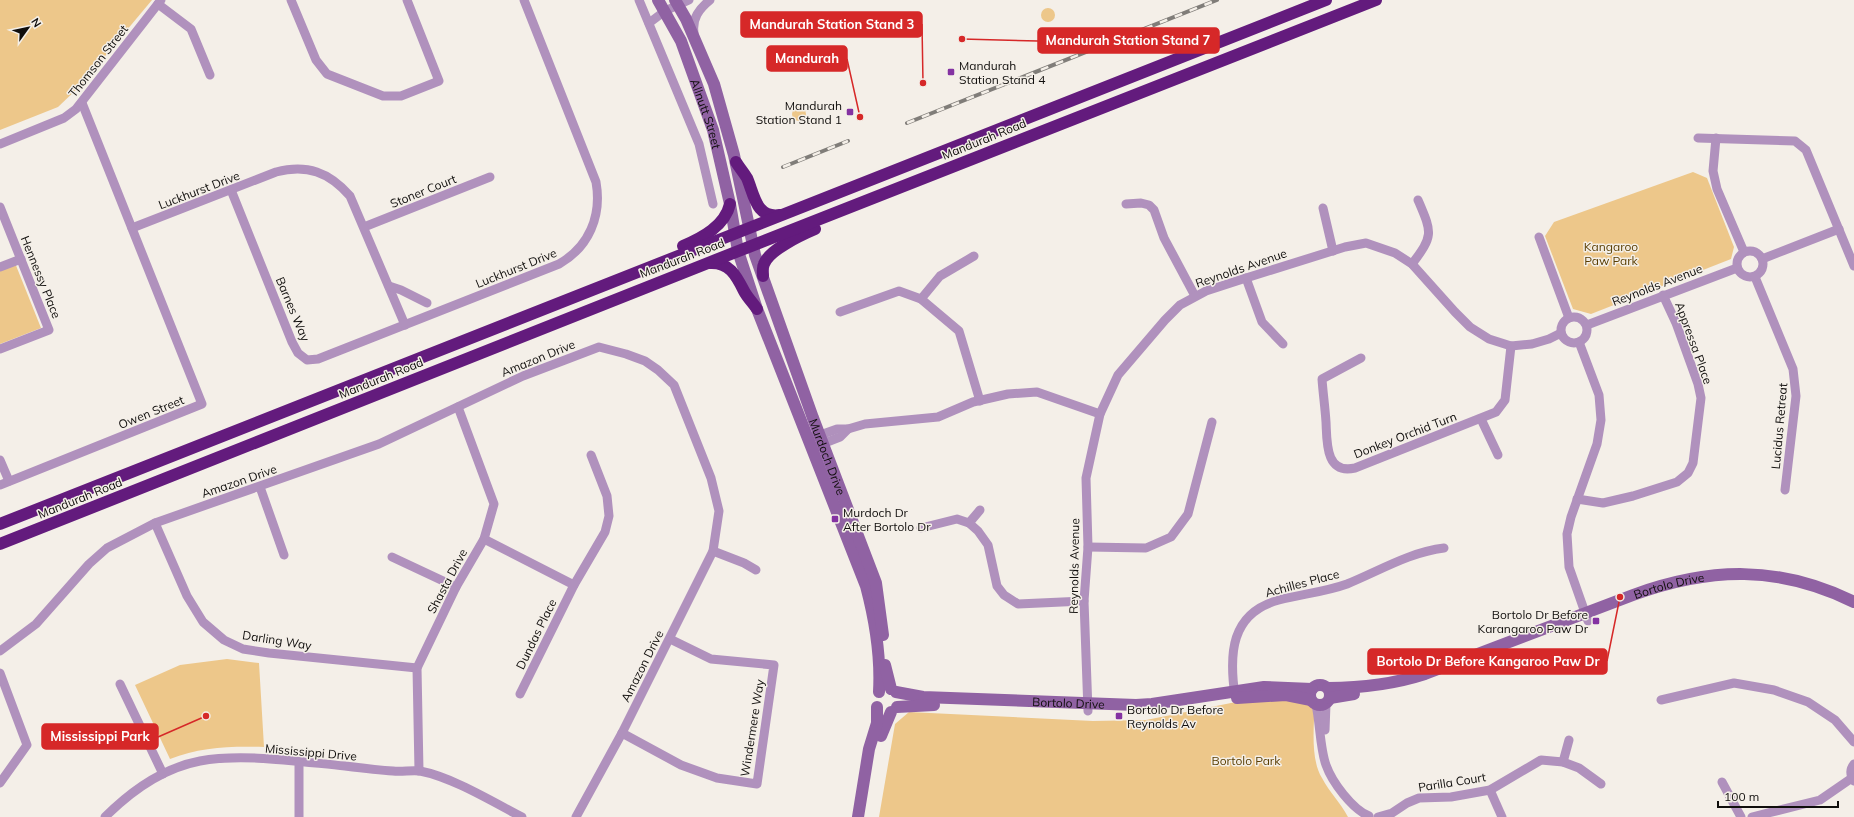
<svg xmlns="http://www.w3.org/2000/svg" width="1854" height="817" font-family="Mulish,sans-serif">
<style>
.green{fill:#edc78a}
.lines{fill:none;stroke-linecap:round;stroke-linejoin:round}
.street{stroke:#b091bd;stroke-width:9}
.secondary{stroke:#9062a3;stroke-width:12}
.highway{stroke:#631b7d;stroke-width:12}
.rail-casing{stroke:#807d79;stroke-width:4}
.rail{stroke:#f4efe8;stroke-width:2.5;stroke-dasharray:8;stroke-linecap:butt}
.poi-dot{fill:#8432a2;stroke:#f4efe8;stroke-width:1.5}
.labels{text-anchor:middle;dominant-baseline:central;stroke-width:3;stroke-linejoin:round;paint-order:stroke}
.street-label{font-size:12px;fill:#100e0c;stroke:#f4efe8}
.poi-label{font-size:12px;fill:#100e0c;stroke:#f4efe8;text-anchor:start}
.park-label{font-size:12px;fill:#593d01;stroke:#f4efe8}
.leader{fill:none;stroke:#d62828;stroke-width:1.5}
.callout-dot{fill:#d62828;stroke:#f4efe8;stroke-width:1.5}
.callout{fill:#d62828;stroke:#d62828;stroke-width:1.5}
.callout-label{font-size:13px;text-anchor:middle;font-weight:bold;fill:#fff}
</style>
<rect width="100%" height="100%" fill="#f4efe8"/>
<g class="green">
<path d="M0 0H152L80 86 58 107 0 130Z"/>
<circle cx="1048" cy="15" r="7"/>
<circle cx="799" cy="114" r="7"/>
<path d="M1693 172 1707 178 1734 247 1731 259 1591 314 1573 309 1545 236 1554 222Z"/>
<path d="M15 263 41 328 0 344V270Z"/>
<path d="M227 659 259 663 264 747C231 746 200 747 170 759L135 685 180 665Z"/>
<path d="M1241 701H1315C1314 724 1310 759 1322 778 1329 792 1341 803 1348 817H879L895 724 909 712 1093 721 1146 720Z"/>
</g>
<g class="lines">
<g class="street">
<path d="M291 0 316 60 327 74 383 96H401L439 81 407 0"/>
<path d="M639 0 699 144 713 204"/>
<path d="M158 4 191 29 210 75"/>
<path d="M649 23 665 11 689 0"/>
<path d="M694 33C692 18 699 9 710 0"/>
<path d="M1698 138 1795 141 1806 150 1854 266"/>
<path d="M1716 138 1713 171 1717 189 1744 252"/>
<path d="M0 144 64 118 76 109 161 0"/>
<path d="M231 190 292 342 298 353 307 360 318 359 559 264C589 247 602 216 596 182L524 0"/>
<path d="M1126 204 1141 203 1149 205 1154 210 1164 238 1195 296"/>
<path d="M0 207 49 330 0 349"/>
<path d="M1323 208 1333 251"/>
<path d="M364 227 490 177"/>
<path d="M132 228 276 172C307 164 329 172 350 196L405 325"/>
<path d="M1539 237 1569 318"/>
<circle cx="1750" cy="264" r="13"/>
<path d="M1762 259 1839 229"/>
<path d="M1412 264C1434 235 1432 233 1418 200"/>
<path d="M0 267 21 259"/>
<path d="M1755 277 1793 369 1796 396 1785 490"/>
<path d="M1246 278 1262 322 1283 344"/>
<path d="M389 286 401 290 427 303"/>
<path d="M921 299 940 276 974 256"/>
<path d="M840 312 899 291 921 299 959 331 980 401"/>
<circle cx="1574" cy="330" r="13"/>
<path d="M1587 325 1737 268"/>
<path d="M1579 342 1599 395 1601 420 1597 444 1571 517 1567 534 1569 567 1588 621"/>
<path d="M1361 358 1322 379C1323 393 1325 407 1326 422 1327 441 1325 475 1355 468L1496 412 1505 400 1511 346"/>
<path d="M1481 419 1498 455"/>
<path d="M809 439 837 429H848L865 424 938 417 973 402 1008 394 1037 392 1100 414"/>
<path d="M817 446 840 437 848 429"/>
<path d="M0 460 9 481"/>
<path d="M0 485 202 404 82 103"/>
<path d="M260 487 284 555"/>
<path d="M1577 499 1603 503 1633 496 1677 482 1688 473 1693 463 1701 398 1698 384 1676 323 1663 295"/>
<path d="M155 523 187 596 203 622 224 640 243 649 269 653 417 668"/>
<path d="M969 523 980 510"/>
<path d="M921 528 957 519 969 523 978 531 988 545 997 586 1004 595 1018 604 1084 601"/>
<path d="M484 539 574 585"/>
<path d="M1088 547 1146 548 1171 537 1188 514 1212 422"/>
<path d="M713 551 744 563 756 570"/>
<path d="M392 557 456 587"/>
<path d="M0 651 36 624 89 564 107 548 155 523 379 444 523 376 599 347 626 354 645 361 658 370 674 385 711 478 719 511 713 551 622 733 576 817"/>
<path d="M0 673 27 745 0 783"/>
<path d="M120 684 163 774"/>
<path d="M520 694 574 585 605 532 609 516 607 496 591 455"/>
<path d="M1235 696C1229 655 1230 613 1279 600 1302 594 1325 592 1347 584 1379 571 1410 552 1444 548"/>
<path d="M1661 700 1734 683 1774 690 1808 702 1835 720 1854 742"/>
<path d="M1316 705C1320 722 1320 749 1326 765 1332 782 1352 809 1369 816"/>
<path d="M1088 711 1084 601 1088 547 1086 478 1100 414 1118 375 1165 320 1180 305 1206 291 1246 278 1345 247 1366 243 1395 253 1412 264 1455 312 1470 327 1489 339 1511 346 1532 344 1549 339 1561 333"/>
<path d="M1325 730 1326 704"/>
<path d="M622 733 681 765 717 778 757 784 774 665 711 659 670 639"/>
<path d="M1563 762 1569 740"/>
<path d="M1854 764C1850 769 1850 775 1854 781"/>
<path d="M419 771 417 668 456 587 484 539 494 504 458 407"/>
<path d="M1722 782 1741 817"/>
<path d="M1490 790 1502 817"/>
<path d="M105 817C131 791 163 768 200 761 243 753 301 762 345 766 361 768 377 770 393 771 402 772 411 770 420 771 452 777 493 802 522 817"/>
<path d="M299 817V762"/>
<path d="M1378 817 1392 813 1407 803 1419 798 1451 797 1490 790 1541 760 1563 762 1579 768 1601 784"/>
<path d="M1752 817 1820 800 1852 778"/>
</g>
<g class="secondary">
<path id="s1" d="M658 0 681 41 713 130 730 204 738 251 757 309 866 586C875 620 881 657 879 692"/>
<path id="s2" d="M675 0 686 19 714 84 734 155 755 255 813 418 876 583 883 635"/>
<path d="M885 665 891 689"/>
<circle cx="1320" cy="695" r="10"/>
<path id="s3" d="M1328 688C1361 688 1394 684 1425 674L1633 595C1710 567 1779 565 1854 602"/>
<path id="s4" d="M896 692 923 697 1136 705 1152 704 1264 687 1312 689"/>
<path d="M1237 698 1286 695 1311 700"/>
<path d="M1330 698 1354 694"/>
<path d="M897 707 934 705"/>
<path d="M881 736 891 712"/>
<path d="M858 817 869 749 877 723V707"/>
</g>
<g class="highway">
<path d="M736 162C739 167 744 173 747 178 754 194 756 219 780 215"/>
<path d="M683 246C702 238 725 226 730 204"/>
<path d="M710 263C729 262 736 275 744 291 747 297 753 303 757 309"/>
<path d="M763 276C763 272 762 268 764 264 769 250 801 235 815 229"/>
<path d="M0 524 1326 0"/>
<path d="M0 544 708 263 1376 0"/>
</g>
<defs>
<g id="rail">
<path d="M907 123 1217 0"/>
<path d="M783 167 848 141"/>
</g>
</defs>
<use href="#rail" class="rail-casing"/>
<use href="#rail" class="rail"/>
</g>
<g class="poi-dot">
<rect x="947" y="68" width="8" height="8" rx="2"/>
<rect x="846" y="108" width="8" height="8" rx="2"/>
<rect x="831" y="515" width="8" height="8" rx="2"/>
<rect x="1592" y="617" width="8" height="8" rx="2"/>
<rect x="1115" y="712" width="8" height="8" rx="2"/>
</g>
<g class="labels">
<g class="street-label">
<text transform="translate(98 61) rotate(-52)">Thomson Street</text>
<text stroke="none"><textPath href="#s1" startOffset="124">Allnutt Street</textPath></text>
<text transform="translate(984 139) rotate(-22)">Mandurah Road</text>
<text transform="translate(199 190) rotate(-21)">Luckhurst Drive</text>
<text transform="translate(423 191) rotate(-22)">Stoner Court</text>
<text transform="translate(682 258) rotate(-21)">Mandurah Road</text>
<text transform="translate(516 268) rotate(-22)">Luckhurst Drive</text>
<text transform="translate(1241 268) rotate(-19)">Reynolds Avenue</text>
<text transform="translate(41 277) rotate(68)">Hennessy Place</text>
<text transform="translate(1657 285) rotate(-21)">Reynolds Avenue</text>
<text transform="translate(293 309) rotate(67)">Barnes Way</text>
<text transform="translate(1694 343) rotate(70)">Appressa Place</text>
<text transform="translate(538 358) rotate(-22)">Amazon Drive</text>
<text transform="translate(381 378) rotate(-22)">Mandurah Road</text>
<text transform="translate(151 412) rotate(-22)">Owen Street</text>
<text transform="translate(1779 426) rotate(-85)">Lucidus Retreat</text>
<text transform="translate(1405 435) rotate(-21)">Donkey Orchid Turn</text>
<text stroke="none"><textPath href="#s2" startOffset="483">Murdoch Drive</textPath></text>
<text transform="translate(239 481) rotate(-19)">Amazon Drive</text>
<text transform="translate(80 498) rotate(-22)">Mandurah Road</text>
<text transform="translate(1074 566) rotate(-89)">Reynolds Avenue</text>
<text transform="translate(447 581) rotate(-62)">Shasta Drive</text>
<text transform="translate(1302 583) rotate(-15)">Achilles Place</text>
<text stroke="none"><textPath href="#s3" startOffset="358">Bortolo Drive</textPath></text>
<text transform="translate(536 634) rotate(-64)">Dundas Place</text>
<text transform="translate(277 640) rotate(9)">Darling Way</text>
<text transform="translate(642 666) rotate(-63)">Amazon Drive</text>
<text stroke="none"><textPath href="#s4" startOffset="173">Bortolo Drive</textPath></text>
<text transform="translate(752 728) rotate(-81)">Windermere Way</text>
<text transform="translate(311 752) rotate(5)">Mississippi Drive</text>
<text transform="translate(1452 782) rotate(-9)">Parilla Court</text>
</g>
<g class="poi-label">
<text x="959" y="65">Mandurah<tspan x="959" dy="14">Station Stand 4</tspan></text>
<text x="842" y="105" text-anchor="end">Mandurah<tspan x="842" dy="14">Station Stand 1</tspan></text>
<text x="843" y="512">Murdoch Dr<tspan x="843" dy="14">After Bortolo Dr</tspan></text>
<text x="1588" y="614" text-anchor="end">Bortolo Dr Before<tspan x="1588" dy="14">Karangaroo Paw Dr</tspan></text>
<text x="1127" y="709">Bortolo Dr Before<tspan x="1127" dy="14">Reynolds Av</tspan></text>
</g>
<g class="park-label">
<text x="1611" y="246">Kangaroo<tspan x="1611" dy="14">Paw Park</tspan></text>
<text x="1246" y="760">Bortolo Park</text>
</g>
</g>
<path class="leader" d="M923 83L922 24M962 39L1038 41M860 117L847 59M1620 597L1607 661M206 716L158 737"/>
<g class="callout-dot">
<circle cx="923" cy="83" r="4"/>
<circle cx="962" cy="39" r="4"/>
<circle cx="860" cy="117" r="4"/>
<circle cx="1620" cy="597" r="4"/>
<circle cx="206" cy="716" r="4"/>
</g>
<g class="callout">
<rect x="741" y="12" width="181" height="25" rx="4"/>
<rect x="1038" y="28" width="181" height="25" rx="4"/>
<rect x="767" y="46" width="80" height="25" rx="4"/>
<rect x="1368" y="649" width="239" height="25" rx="4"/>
<rect x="42" y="724" width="116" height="25" rx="4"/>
</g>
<g class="callout-label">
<text x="832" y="29">Mandurah Station Stand 3</text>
<text x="1128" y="45">Mandurah Station Stand 7</text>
<text x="807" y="63">Mandurah</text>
<text x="1488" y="666">Bortolo Dr Before Kangaroo Paw Dr</text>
<text x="100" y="741">Mississippi Park</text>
</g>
<g transform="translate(28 28) rotate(57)" stroke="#f4efe8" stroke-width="3" paint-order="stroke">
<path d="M0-3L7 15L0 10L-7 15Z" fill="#100e0c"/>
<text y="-6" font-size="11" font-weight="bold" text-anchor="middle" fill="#100e0c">N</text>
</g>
<path d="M1718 801v6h120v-6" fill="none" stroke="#100e0c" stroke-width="2"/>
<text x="1724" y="801" font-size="12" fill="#100e0c" stroke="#f4efe8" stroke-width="3" paint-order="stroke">100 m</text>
</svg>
